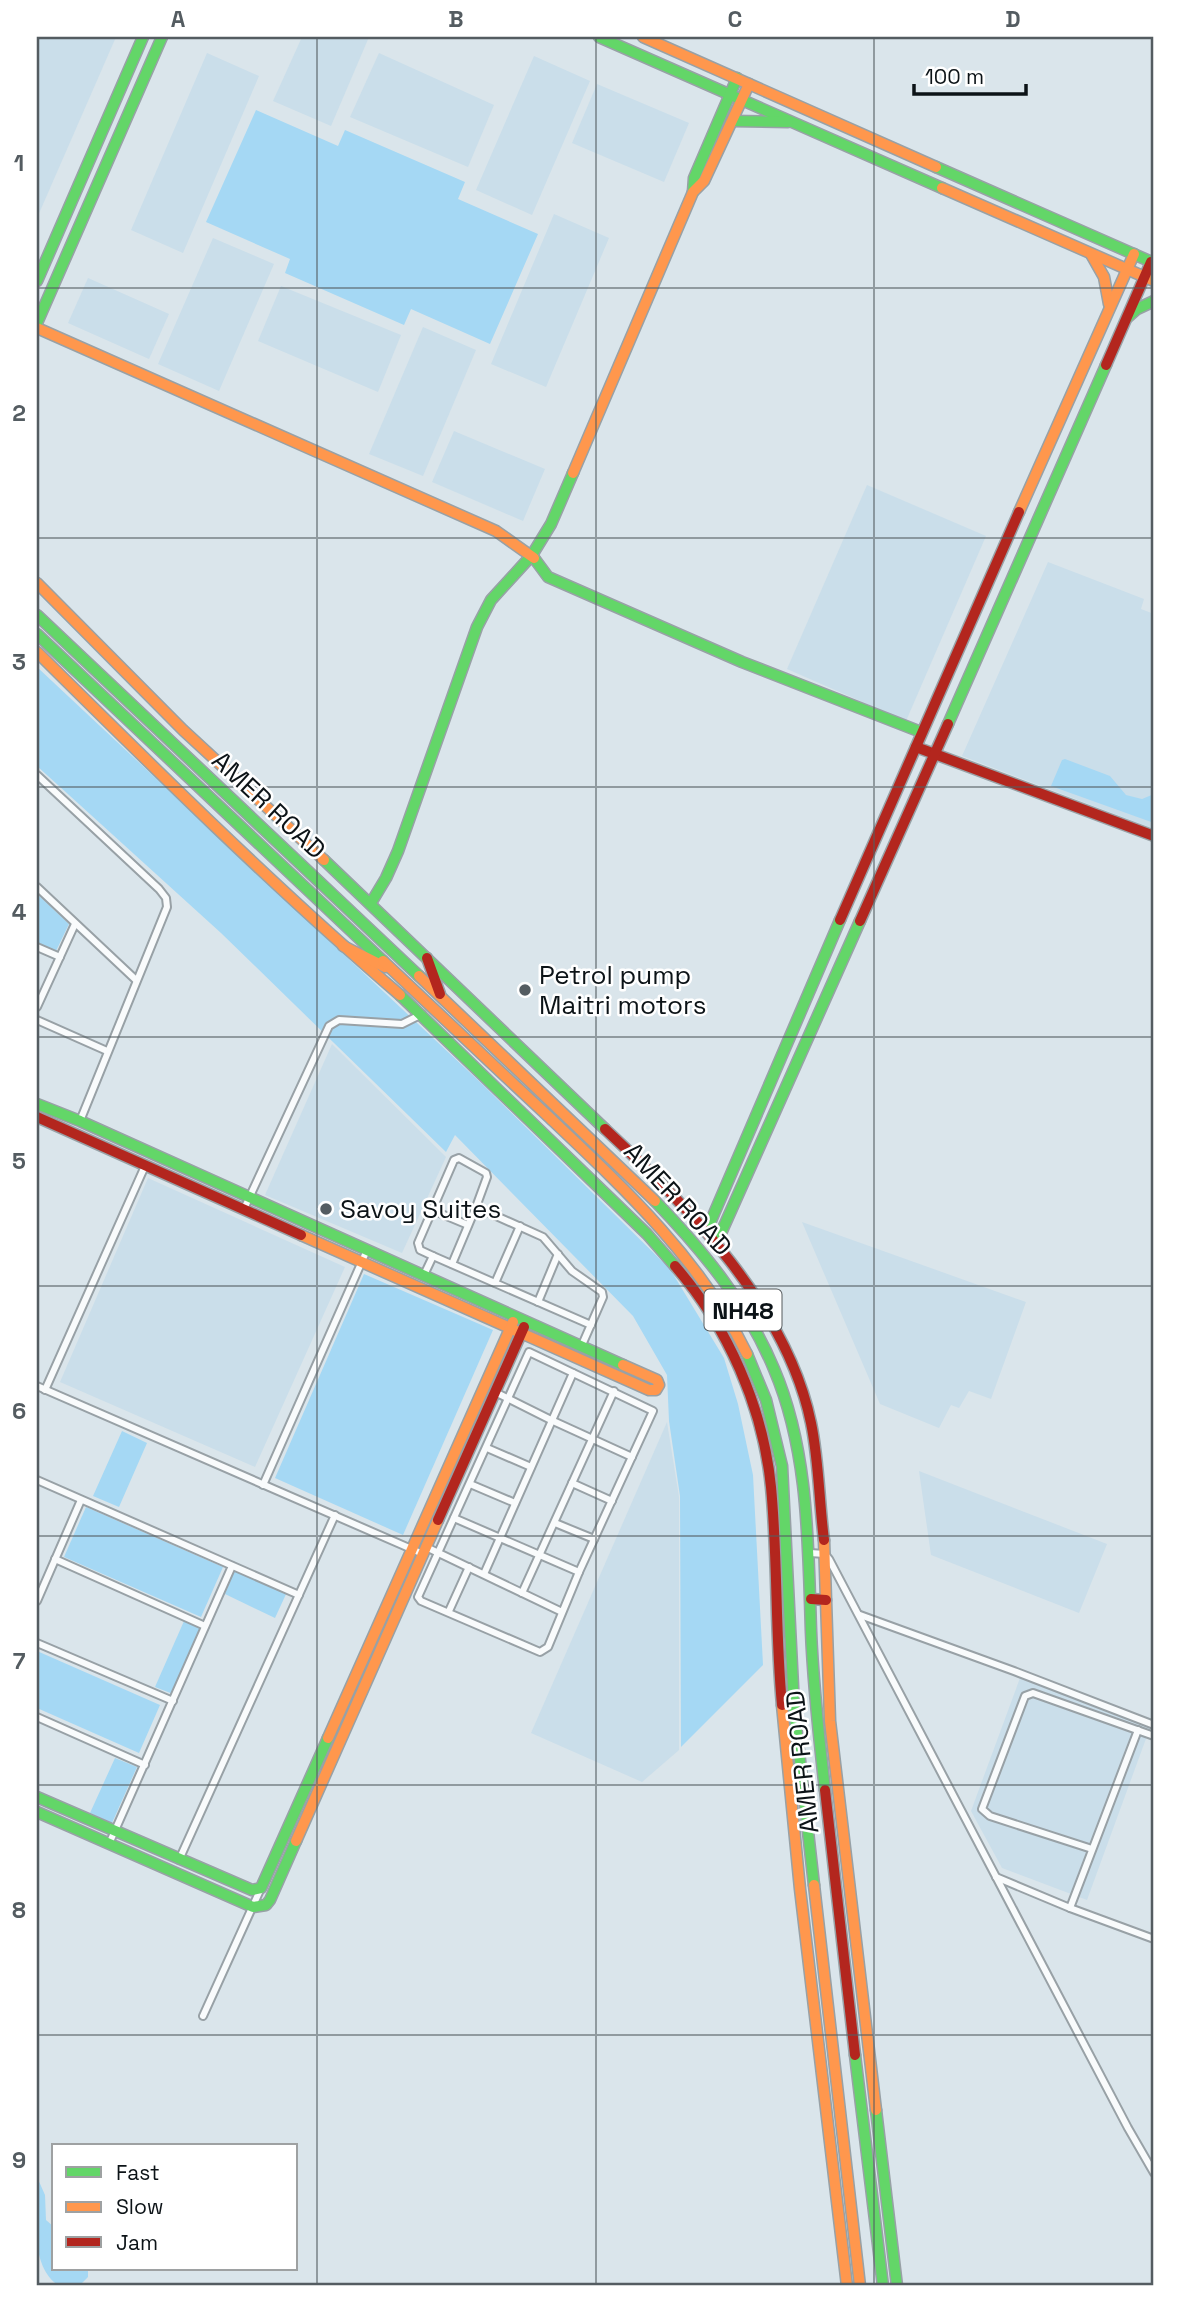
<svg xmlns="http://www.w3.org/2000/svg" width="1191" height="2323" font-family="'Space Grotesk',sans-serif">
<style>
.built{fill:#cadeea}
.green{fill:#a5d8f4}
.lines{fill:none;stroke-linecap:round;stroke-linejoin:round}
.street-casing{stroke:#98a1a6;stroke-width:10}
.fast-casing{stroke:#98a1a6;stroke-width:13}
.slow-casing{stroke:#98a1a6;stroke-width:13}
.jam-casing{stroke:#98a1a6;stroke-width:13}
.street{stroke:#f9fbfc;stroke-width:6}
.fast{stroke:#63d668;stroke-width:10}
.slow{stroke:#ff974d;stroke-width:10}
.jam{stroke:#b3261e;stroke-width:10}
.grid{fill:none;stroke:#545c61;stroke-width:2;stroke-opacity:0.55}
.poi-dot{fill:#545c61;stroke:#fff;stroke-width:2.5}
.labels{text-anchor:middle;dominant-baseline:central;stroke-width:5;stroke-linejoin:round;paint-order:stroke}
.shield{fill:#fff;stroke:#555a5d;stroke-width:2}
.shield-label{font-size:24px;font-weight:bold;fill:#0c1317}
.street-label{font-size:26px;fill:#0c1317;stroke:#fff}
.poi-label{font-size:26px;fill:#0c1317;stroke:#fff;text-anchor:start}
.neatline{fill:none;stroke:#545c61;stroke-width:2.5}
.grid-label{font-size:23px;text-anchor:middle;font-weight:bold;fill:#545c61}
</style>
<rect width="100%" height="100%" fill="#dae5eb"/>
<g class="built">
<path d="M37 37H116L37 218Z"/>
<path d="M302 37H369L331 126 273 101Z"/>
<path d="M207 53 259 76 183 253 131 230Z"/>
<path d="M379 53 494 105 468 167 350 117Z"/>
<path d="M534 56 590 81 532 215 476 190Z"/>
<path d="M597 84 689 123 664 182 572 143Z"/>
<path d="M554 214 609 238 546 387 491 364Z"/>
<path d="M213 238 274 264 219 391 158 364Z"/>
<path d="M88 278 169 314 149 359 68 323Z"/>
<path d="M281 286 401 335 378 392 258 341Z"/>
<path d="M423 327 476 350 423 476 369 454Z"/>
<path d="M454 431 545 469 523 521 432 482Z"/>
<path d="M867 485 986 536 906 721 787 669Z"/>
<path d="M1048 562 1144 599 1141 609 1154 614V829L962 756Z"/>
<path d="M332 1044 446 1157 402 1253 265 1195Z"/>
<path d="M148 1178 345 1267 255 1467 60 1382Z"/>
<path d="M802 1222 1026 1302 991 1399 969 1391 959 1408 951 1405 939 1428 880 1404Z"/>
<path d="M667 1422 679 1497V1750L642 1782 531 1733Z"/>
<path d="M919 1471 1107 1544 1079 1613 931 1555Z"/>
<path d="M1020 1678 1151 1725 1087 1900 1002 1868 971 1811Z"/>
</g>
<g class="green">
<path d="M256 110 338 146 345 130 465 182 458 199 538 234 490 344 411 309 404 325 285 273 290 259 206 222Z"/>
<path d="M37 667 480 1082 670 1269 724 1358 738 1404 753 1475 763 1665 681 1747 680 1496 669 1421 667 1375 633 1316 455 1135 446 1152 221 933 37 766Z"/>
<path d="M1065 759 1110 776 1126 795 1142 799 1154 794V823L1051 786 1062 760Z"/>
<path d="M37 894 69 924 56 951 37 942Z"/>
<path d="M364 1274 493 1330 403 1535 275 1478Z"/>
<path d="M122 1431 147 1443 119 1507 93 1496Z"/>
<path d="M86 1507 223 1567 201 1617 64 1557Z"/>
<path d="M235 1569 287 1592 275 1618 225 1594Z"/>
<path d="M184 1621 201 1629 173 1694 155 1687Z"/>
<path d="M37 1651 160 1705 139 1753 37 1708Z"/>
<path d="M115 1758 137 1767 112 1823 90 1813Z"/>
<path d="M37 2177 45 2195 46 2220 54 2227V2269H88V2277L79 2286H60C28 2268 37 2209 37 2177Z"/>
</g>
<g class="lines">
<defs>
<g id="street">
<path d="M37 775 159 889 166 898 167 907 80 1121"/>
<path d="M37 887 136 980"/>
<path d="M37 947 60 957"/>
<path d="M37 1007 75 924"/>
<path d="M37 1020 107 1051"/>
<path d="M244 1209 329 1026 339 1020 402 1024 422 1014"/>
<path d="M432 1210 468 1225"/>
<path d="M433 1256 591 1325"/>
<path d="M452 1264 476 1207"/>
<path d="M424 1275 433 1256 420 1250 418 1243 454 1160 459 1158 486 1173 487 1177 476 1207 543 1237 572 1271 602 1292 603 1297 582 1345"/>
<path d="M495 1283 520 1226"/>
<path d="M538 1302 558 1254"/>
<path d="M529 1352 653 1411 579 1572 548 1647 540 1652 421 1601 418 1597Z"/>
<path d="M37 1386 423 1554"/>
<path d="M45 1390 145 1166"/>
<path d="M495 1392 551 1420 632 1457"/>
<path d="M487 1448 531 1467"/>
<path d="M37 1480 299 1595"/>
<path d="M572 1483 612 1501"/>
<path d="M470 1484 515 1503"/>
<path d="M263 1485 367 1250"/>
<path d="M454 1518 579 1572"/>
<path d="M555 1523 594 1539"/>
<path d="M426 1547 562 1612"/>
<path d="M810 1553 825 1554 829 1559 1128 2128 1154 2173"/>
<path d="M55 1559 205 1626"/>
<path d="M484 1574 573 1373"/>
<path d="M522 1593 614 1391"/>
<path d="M37 1601 81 1500"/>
<path d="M449 1611 469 1567"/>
<path d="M860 1615 1014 1671 1154 1725"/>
<path d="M37 1643 173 1701"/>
<path d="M37 1717 145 1765"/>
<path d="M109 1844 232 1566"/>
<path d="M1092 1849 990 1816 982 1809 1025 1696 1033 1693 1154 1736"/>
<path d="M179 1860 335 1515"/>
<path d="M996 1877 1070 1908 1154 1939"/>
<path d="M1070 1908 1138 1730"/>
<path d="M203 2016 261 1888"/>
</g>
<g id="fast">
<path d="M599 37 942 188"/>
<path d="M732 121 788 122"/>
<path d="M936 167 1154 263"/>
<path d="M693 192 694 178 737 78"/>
<path d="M37 281 143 37"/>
<path d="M1128 317 1137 309 1154 301"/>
<path d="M37 323 162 37"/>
<path d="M534 558 548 577 742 662 921 732"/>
<path d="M37 615 419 976"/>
<path d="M37 634 383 961"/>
<path d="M948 724 1106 365"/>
<path d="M324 860 605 1129"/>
<path d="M371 903 386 878 398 851 477 627 491 600 532 555 551 524 573 473"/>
<path d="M400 995 647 1234 675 1266"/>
<path d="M37 1104 80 1121 623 1365"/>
<path d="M655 1201C704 1252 747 1304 774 1369 809 1451 808 1544 811 1631 813 1685 819 1737 825 1790"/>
<path d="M707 1230 840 920"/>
<path d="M717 1242 860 921"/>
<path d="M747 1354 766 1400 782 1466 794 1707 814 1885"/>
<path d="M37 1797 252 1890 261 1888 328 1738"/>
<path d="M37 1812 253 1907 266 1905 270 1900 296 1841"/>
<path d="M855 2055 883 2286"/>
<path d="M876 2110 897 2286"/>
</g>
<g id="slow">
<path d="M643 37 936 167"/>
<path d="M942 188 1154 281"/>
<path d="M1091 254 1104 277 1109 304"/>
<path d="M37 328 496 531 534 558"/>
<path d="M573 473 693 192 704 181 749 84"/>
<path d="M1019 512 1134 254"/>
<path d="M37 583 183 730 324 860"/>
<path d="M37 652C155 769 274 887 400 995"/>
<path d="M343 946 385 967"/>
<path d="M383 961C438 1013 494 1066 550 1118 625 1189 701 1260 747 1354"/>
<path d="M419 976 655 1201"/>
<path d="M301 1235 649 1390H656L659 1385 657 1380 623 1365"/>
<path d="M824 1540 830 1721 876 2110"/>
<path d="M782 1705 800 1889 847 2286"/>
<path d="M328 1738 513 1322"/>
<path d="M296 1841 438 1520"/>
<path d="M814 1885 860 2286"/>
</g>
<g id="jam">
<path d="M1106 365 1151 262"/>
<path d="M916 747 1154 836"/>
<path d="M840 920 1019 512"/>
<path d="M860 921 948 724"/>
<path d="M427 958 440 994"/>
<path d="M37 1117 301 1235"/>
<path d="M605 1129C689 1207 787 1307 811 1423 819 1461 819 1502 824 1540"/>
<path d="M675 1266C728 1327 763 1407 771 1487 778 1560 775 1633 782 1705"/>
<path d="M438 1520 524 1327"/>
<path d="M811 1599 826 1600"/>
<path d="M825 1790 855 2055"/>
</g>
</defs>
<use href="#street" class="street-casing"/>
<use href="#fast" class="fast-casing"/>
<use href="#slow" class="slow-casing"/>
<use href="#jam" class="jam-casing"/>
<use href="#street" class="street"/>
<use href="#fast" class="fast"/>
<use href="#slow" class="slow"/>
<use href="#jam" class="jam"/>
</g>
<path class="grid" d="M317 37V2286M596 37V2286M874 37V2286M37 288H1154M37 538H1154M37 787H1154M37 1037H1154M37 1286H1154M37 1536H1154M37 1785H1154M37 2035H1154"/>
<g class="poi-dot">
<circle cx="525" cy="990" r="7"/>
<circle cx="326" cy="1209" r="7"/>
</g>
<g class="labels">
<rect class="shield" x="704.5" y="1289.5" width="77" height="41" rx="5"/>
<g class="shield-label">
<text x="743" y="1310">NH48</text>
</g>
<g class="street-label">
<text transform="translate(269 805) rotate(43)">AMER ROAD</text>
<text transform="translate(678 1199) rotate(47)">AMER ROAD</text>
<text transform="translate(802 1762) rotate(-96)">AMER ROAD</text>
</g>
<g class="poi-label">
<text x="539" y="975">Petrol pump<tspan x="539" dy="30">Maitri motors</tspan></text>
<text x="340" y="1209">Savoy Suites</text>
</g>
</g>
<rect width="1191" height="2323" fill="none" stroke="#ffffff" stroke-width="77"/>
<rect x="52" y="2144" width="245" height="126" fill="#ffffff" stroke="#9ea1a2" stroke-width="2"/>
<rect x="66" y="2167" width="35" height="10" fill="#63d668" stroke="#9ea1a2" stroke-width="2"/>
<text x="116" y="2180" font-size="21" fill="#0c1317">Fast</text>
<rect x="66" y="2202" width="35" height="10" fill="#ff974d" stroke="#9ea1a2" stroke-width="2"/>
<text x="116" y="2214" font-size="21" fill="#0c1317">Slow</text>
<rect x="66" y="2237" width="35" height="10" fill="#b3261e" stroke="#9ea1a2" stroke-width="2"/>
<text x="116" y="2250" font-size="21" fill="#0c1317">Jam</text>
<path d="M914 84v10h112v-10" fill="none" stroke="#0c1317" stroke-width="3.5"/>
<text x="925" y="84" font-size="21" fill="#0c1317" stroke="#ffffff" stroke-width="5" paint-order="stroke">100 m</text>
<rect x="38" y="38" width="1114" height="2246" class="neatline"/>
<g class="grid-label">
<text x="178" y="27">A</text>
<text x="456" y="27">B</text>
<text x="735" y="27">C</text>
<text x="1013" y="27">D</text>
<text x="19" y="171">1</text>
<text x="19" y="421">2</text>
<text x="19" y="670">3</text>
<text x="19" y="920">4</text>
<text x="19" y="1169">5</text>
<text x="19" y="1419">6</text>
<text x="19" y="1669">7</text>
<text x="19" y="1918">8</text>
<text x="19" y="2168">9</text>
</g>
</svg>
